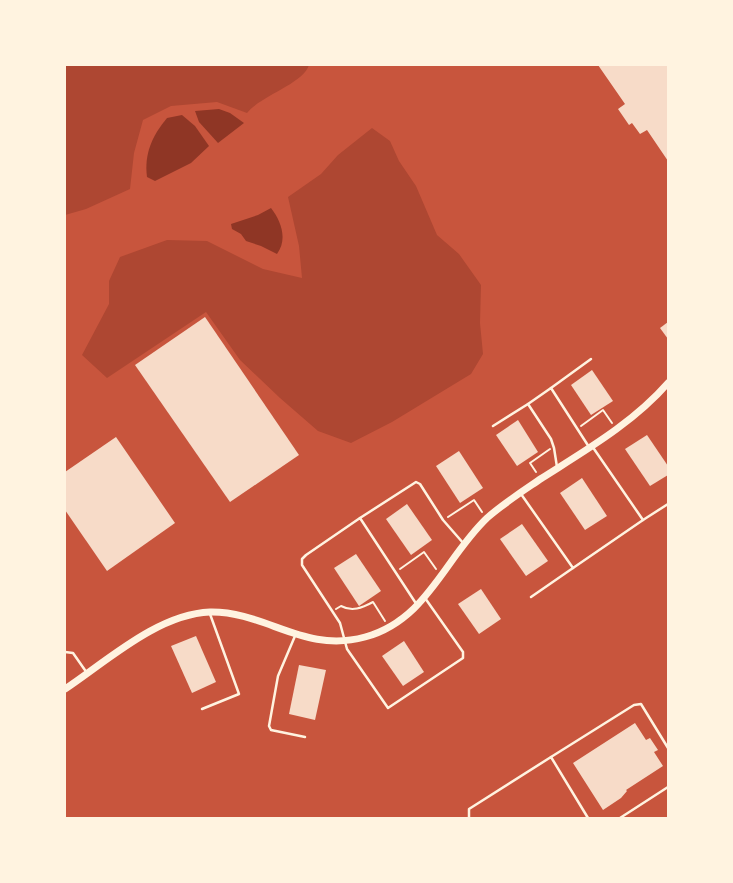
<svg xmlns="http://www.w3.org/2000/svg" width="733" height="883" font-family="Rubik,sans-serif">
<style>
.green{fill:#ae4732}
.water{fill:#8f3625}
.building{fill:#f7dbc8}
.lines{fill:none;stroke-linecap:round;stroke-linejoin:round}
.path{stroke:#fff3e0;stroke-width:2}
.service{stroke:#fff3e0;stroke-width:2.5}
.tertiary{stroke:#fff3e0;stroke-width:7}
</style>
<rect width="100%" height="100%" fill="#c8553d"/>
<g class="green">
<path d="M65 65H309C303 84 260 96 247 113L217 102 171 106 143 120 134 153 130 189 86 209 65 215Z"/>
<path d="M372 128 390 141 399 161 416 186 437 235 459 254 481 285 480 323 483 354 471 374 392 422 351 443 318 431 280 398 240 360 206 312 107 378 82 355 109 304V281L120 257 167 240 207 241 263 269 302 278 299 246 288 197 321 174 338 155Z"/>
</g>
<g class="water">
<path d="M219 109 230 113 244 123 218 143 199 122 195 111Z"/>
<path d="M182 115 195 126 209 146 191 163 155 181 147 177C144 154 152 136 167 118Z"/>
<path d="M271 208C281 221 288 239 277 254L261 246 246 241 241 234 232 229 231 224 258 215Z"/>
</g>
<g class="building">
<path d="M598 65H668V161L647 130 640 134 632 123 629 125 618 109 625 104Z"/>
<path d="M205 317 299 455 230 502 135 365Z"/>
<path d="M668 322V339L660 328Z"/>
<path d="M592 370 613 401 591 415 571 385Z"/>
<path d="M518 420 538 452 517 466 496 435Z"/>
<path d="M647 435 668 466V475L650 486 625 449Z"/>
<path d="M116 437 175 523 107 571 65 510V472Z"/>
<path d="M459 451 483 488 460 503 436 466Z"/>
<path d="M582 478 607 516 585 530 560 493Z"/>
<path d="M407 504 432 540 411 555 386 519Z"/>
<path d="M522 524 548 561 526 576 500 539Z"/>
<path d="M356 554 381 591 359 606 334 568Z"/>
<path d="M481 589 501 619 479 634 458 604Z"/>
<path d="M196 636 216 682 192 693 171 646Z"/>
<path d="M404 641 424 672 403 686 382 656Z"/>
<path d="M299 665 326 670 315 720 289 714Z"/>
<path d="M635 723 646 740 650 738 658 750 654 752 663 766 626 790 627 791 621 798 603 810 573 763Z"/>
</g>
<g class="lines">
<g class="path">
<path d="M581 426 603 410 612 423"/>
<path d="M536 472 530 463 550 449"/>
<path d="M448 517 474 500 482 512"/>
<path d="M400 569 424 552 436 569"/>
<path d="M336 609 341 606C352 612 362 608 373 602L385 621"/>
</g>
<g class="service">
<path d="M551 388 591 359"/>
<path d="M493 426 528 404"/>
<path d="M557 467 554 448 551 439 528 404 551 388 589 447"/>
<path d="M521 494 573 568 643 520 592 446"/>
<path d="M360 518 416 482 420 484 443 520 464 544"/>
<path d="M643 520 668 504"/>
<path d="M531 597 573 568"/>
<path d="M417 605 360 518 306 555 302 559V565L340 623 347 649 388 708 463 658V652L425 598"/>
<path d="M295 636 278 676 269 726 271 730 305 737"/>
<path d="M65 652 73 653 87 673"/>
<path d="M202 709 239 694 210 614"/>
<path d="M551 757 634 705 641 704 668 748"/>
<path d="M469 818V809L551 757 588 818"/>
<path d="M620 818 668 787"/>
</g>
<path class="tertiary" d="M65 689C107 661 158 614 210 612 266 611 304 654 365 637 427 620 444 559 487 518 504 503 523 491 542 478 586 450 633 423 668 383"/>
</g>
<rect width="733" height="883" fill="none" stroke="#fff3e0" stroke-width="132"/>
</svg>
